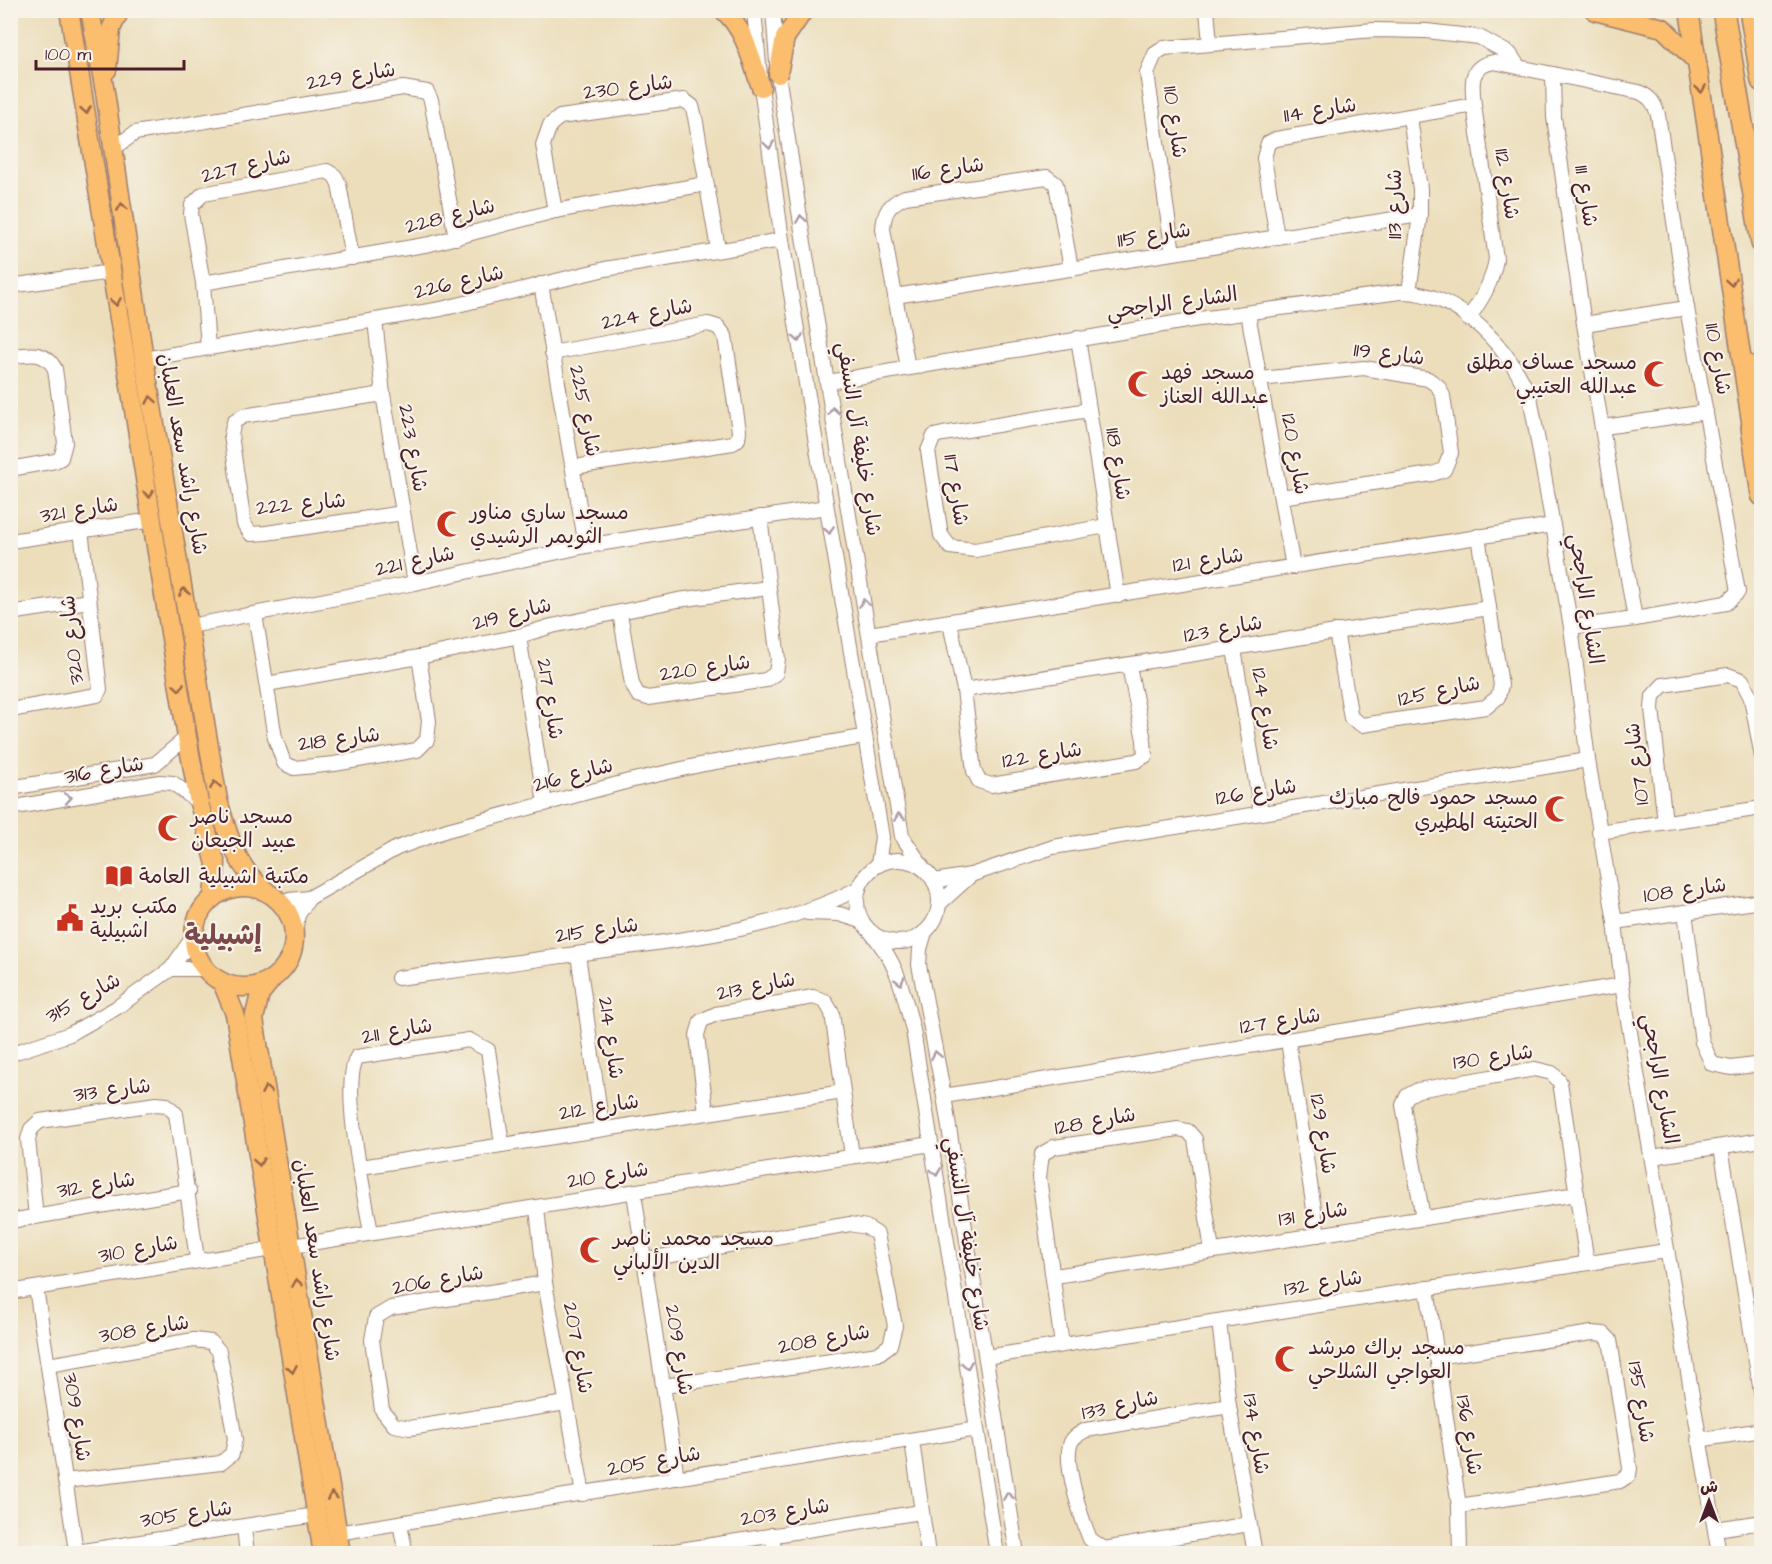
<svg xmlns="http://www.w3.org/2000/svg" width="1772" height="1564" font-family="'Architects Daughter','Playpen Sans Arabic',sans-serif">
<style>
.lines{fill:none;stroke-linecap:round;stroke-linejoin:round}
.minor-casing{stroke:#9b7e73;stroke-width:16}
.major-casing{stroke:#9b7e73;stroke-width:21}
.highway-casing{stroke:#9b7e73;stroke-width:24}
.minor{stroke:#fff;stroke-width:14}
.major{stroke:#fbbd6e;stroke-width:18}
.highway{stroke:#fbbd6e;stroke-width:21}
.oneway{stroke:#9a6649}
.oneway2{stroke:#ae9aa0}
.labels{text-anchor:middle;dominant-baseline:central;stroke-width:4.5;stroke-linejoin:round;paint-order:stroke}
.street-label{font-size:21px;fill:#4a1f2b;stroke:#f7f3e8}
.poi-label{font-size:21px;fill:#4a1f2b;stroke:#f7f3e8;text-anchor:start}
.district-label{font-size:27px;font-weight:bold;fill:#7c4849;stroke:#f7f3e8}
</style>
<rect width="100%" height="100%" fill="#f7f3e8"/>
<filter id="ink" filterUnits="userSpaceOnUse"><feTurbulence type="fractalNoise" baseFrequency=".0167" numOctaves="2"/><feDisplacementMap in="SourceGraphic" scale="12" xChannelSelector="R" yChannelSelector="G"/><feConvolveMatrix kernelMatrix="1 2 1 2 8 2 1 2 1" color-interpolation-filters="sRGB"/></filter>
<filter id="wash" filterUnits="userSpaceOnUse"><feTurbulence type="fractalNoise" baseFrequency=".008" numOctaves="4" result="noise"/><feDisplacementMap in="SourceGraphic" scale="24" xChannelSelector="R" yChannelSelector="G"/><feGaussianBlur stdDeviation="1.35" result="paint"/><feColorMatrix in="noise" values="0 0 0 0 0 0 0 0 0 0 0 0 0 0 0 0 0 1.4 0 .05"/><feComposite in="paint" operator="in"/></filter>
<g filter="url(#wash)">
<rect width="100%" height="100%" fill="#ecdebb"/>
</g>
<g filter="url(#ink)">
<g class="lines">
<defs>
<g id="minor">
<path d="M754 10 761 87 782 240 882 837 878 865"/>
<path d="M773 10 778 74 803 237 902 836 923 868"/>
<path d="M1207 10 1210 44"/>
<path d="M1553 74 1554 117 1584 324 1635 619"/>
<path d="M113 149 135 133 403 88 427 92 431 100 456 238"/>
<path d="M555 211 543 145 550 125 560 117 684 100 692 106 695 117 718 249"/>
<path d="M1277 237 1264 158 1268 143 1276 139 1474 105"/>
<path d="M1173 253 1147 73 1155 54 1164 48 1374 30 1426 31 1479 37 1510 54 1518 66"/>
<path d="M203 283 430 244 555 211 706 184"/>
<path d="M541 284 586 546"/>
<path d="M10 286 111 272"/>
<path d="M1409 292 1420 215V189L1410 117"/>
<path d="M895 296 1420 215"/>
<path d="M1248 313 1293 567"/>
<path d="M1468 319C1482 299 1492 283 1496 259L1474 105C1472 85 1468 66 1494 62L1639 92C1650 97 1654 102 1658 115L1687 308 1738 592 1726 603 1635 619 1571 627"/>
<path d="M375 320 383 394 415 583"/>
<path d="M1584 324 1687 308"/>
<path d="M1078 338 1118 596"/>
<path d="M208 347 203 283 191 214 192 205 203 194 327 171 335 176 339 184 352 258"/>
<path d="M552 353 708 324 718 327 725 336 739 431 738 439 733 443 574 467"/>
<path d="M10 357C29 354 45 350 55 369L65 443 61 458 55 461 10 469"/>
<path d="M144 359 441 309 605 269 782 240"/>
<path d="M908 368 883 229C884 212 889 204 905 197L1047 177 1056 184 1071 269"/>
<path d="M1260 379 1364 368 1428 379 1438 386 1443 396 1451 453 1444 470 1432 474 1281 497"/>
<path d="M828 382 1192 320 1400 292C1457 290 1514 351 1531 402L1571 627 1588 760 1615 922 1622 985 1719 1554"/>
<path d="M383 394 243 416 234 422 231 435 244 524 251 534 266 533 403 513"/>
<path d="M1088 410 943 434 934 436 928 451 941 535 950 547 975 550 1106 526"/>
<path d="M1604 427 1706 412"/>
<path d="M10 541 153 520"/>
<path d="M10 613 89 601"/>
<path d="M620 613 632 684 638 695 648 698 766 680 776 673 778 659 760 517"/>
<path d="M255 614 275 738 284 763 294 768 334 764 417 750 427 740 429 721 419 657"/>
<path d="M950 623 964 690 974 771 979 781 991 785 1136 761 1145 756 1144 740 1129 666"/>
<path d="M190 626 415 583 586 546 826 507"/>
<path d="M1336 631 1351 718 1362 725 1486 707 1498 697 1501 685 1478 536"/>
<path d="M869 634 1553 525"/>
<path d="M519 636 545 804"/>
<path d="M1234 649 1261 812"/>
<path d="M267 684 419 657 519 636 552 626 678 600 768 588"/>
<path d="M964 690 1489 608"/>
<path d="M10 710 97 695 100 689 81 530"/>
<path d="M10 788 155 764 187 737"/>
<path d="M10 808 160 782 173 783 199 803"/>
<path d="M1665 822 1652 709 1653 696 1663 685 1728 675 1742 680 1751 698 1762 757"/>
<path d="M1599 832 1762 808"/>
<circle cx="898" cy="901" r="41"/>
<path d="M934 881 971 875 1053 847 1588 760"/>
<path d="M280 901 309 898 397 848 447 830 629 781 704 764 863 737"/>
<path d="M939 904 971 875"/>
<path d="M1685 912 1702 1042 1712 1064 1731 1068 1762 1064"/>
<path d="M807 913 839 914 862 921"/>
<path d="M1615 922 1762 901"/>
<path d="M870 931C899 965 902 988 913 1030L997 1554"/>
<path d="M925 932 920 949 919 965 944 1096 1017 1554"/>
<path d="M294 937 298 915 309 898"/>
<path d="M578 954 602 1128"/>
<path d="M171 969H205"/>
<path d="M398 978C469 969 541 959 612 949 696 938 783 928 859 888"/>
<path d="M1288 1041 1318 1235"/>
<path d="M10 1054 70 1034 116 1008 171 969 193 937"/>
<path d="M944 1096 1622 985"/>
<path d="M706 1112 697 1035 701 1021 716 1014 813 997 825 1001 832 1013 852 1156"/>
<path d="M1721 1147 1762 1398"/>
<path d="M1652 1157 1762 1140"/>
<path d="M361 1167 843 1092"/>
<path d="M634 1193 677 1478"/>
<path d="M537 1208 545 1283 583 1494"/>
<path d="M36 1217 28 1139 31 1129 40 1121 156 1104 167 1105 176 1114 197 1259"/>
<path d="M1423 1218 1403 1105 1407 1096 1418 1090 1535 1069 1552 1073 1560 1082 1587 1263"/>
<path d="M10 1221 189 1191"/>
<path d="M371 1233C365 1195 340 1087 357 1057L469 1040 488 1050 502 1144"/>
<path d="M292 1246 931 1144"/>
<path d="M643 1260 850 1224 866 1227 877 1234 895 1326 890 1345 878 1354 664 1386"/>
<path d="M1055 1276 1577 1194"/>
<path d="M545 1283 391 1308 376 1317 372 1340 382 1410 394 1425 410 1428 566 1403"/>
<path d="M36 1288 76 1551"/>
<path d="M1427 1288 1459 1506 1460 1554"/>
<path d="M10 1292 273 1249"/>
<path d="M1219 1321 1229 1406 1255 1554"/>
<path d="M1062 1345 1039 1177 1042 1154 1054 1147 1178 1129 1188 1131 1195 1139 1212 1251"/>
<path d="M986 1357 1666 1251"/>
<path d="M1436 1357 1592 1333 1604 1334 1610 1340 1630 1468 1629 1475 1620 1481 1459 1506"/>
<path d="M48 1365 194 1340 211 1342 219 1351 235 1439 232 1454 221 1463 65 1481"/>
<path d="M1229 1406 1086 1430C1079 1434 1072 1437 1070 1445 1064 1465 1082 1520 1090 1539L1104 1549 1249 1524"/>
<path d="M1698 1440 1762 1430"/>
<path d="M912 1441 928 1554"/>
<path d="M400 1524 406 1554"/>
<path d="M244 1527 247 1554"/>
<path d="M1716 1529 1762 1522"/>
<path d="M337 1533 977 1429"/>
<path d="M772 1535 775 1554"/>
<path d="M63 1554 316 1515"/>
<path d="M655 1554 921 1512"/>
</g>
<g id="major">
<path d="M69 10 187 737 199 803 216 864 213 896"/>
<path d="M90 10 105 92 144 359 218 800C228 835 236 868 266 891"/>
<path d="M723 10C746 30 751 60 761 87"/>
<path d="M1689 10 1752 428"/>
<path d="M1595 11 1663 28 1697 62"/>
<path d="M107 70 111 29 120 10"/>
<path d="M778 74 785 38 804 10"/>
<path d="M1748 364 1762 391"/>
<circle cx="244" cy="937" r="50"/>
<path d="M272 979 260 994 254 1019 341 1554"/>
<path d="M222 982 235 1014 323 1554"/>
</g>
<g id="highway">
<path d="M1723 10 1762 243"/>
<path d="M1750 10 1762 81"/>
<path d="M1752 428 1762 495"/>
</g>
</defs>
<use href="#minor" class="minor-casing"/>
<use href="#major" class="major-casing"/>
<use href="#highway" class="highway-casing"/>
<use href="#minor" class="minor"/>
<use href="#major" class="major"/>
<use href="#highway" class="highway"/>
</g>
<defs><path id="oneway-chevron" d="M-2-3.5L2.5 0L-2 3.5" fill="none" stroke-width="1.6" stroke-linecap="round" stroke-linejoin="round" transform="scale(1.5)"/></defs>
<g class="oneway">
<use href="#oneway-chevron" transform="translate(1701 89) rotate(81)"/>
<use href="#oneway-chevron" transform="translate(86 110) rotate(81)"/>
<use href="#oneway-chevron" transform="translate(122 207) rotate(-98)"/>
<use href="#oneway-chevron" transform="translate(1731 282) rotate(81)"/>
<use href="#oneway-chevron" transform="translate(116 302) rotate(80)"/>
<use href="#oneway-chevron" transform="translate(151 400) rotate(-100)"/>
<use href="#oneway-chevron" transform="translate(149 494) rotate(80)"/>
<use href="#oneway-chevron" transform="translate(184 592) rotate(-100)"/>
<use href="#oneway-chevron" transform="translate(179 687) rotate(81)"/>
<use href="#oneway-chevron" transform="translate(215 785) rotate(-101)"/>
<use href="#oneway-chevron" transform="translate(266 1090) rotate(-100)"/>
<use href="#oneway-chevron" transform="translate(259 1162) rotate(81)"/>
<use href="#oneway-chevron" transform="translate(297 1283) rotate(-99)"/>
<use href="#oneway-chevron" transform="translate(292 1369) rotate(80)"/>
<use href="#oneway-chevron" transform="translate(332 1496) rotate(-97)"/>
</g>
<g class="oneway2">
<use href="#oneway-chevron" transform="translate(769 145) rotate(82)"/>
<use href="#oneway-chevron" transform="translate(801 219) rotate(-99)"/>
<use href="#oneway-chevron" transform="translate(798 338) rotate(81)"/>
<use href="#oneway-chevron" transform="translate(833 411) rotate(-99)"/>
<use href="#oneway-chevron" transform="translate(829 530) rotate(81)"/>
<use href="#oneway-chevron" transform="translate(864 603) rotate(-99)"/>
<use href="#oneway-chevron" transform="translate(68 798) rotate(-10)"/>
<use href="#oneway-chevron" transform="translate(899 817) rotate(-99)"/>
<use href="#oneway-chevron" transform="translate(900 981) rotate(75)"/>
<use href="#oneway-chevron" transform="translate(936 1055) rotate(-101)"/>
<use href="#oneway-chevron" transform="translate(936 1172) rotate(81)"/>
<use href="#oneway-chevron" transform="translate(967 1365) rotate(81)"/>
<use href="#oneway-chevron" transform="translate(1008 1496) rotate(-99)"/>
</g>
</g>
<defs>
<symbol id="mosque-bare" viewBox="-9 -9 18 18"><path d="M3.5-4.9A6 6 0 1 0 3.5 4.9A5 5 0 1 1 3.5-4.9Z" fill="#c8321e" stroke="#f7f3e8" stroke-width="2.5" paint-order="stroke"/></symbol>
<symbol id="library-bare" viewBox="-9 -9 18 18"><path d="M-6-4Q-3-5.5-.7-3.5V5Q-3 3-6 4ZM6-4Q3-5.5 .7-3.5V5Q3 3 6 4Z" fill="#c8321e" stroke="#f7f3e8" stroke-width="2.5" paint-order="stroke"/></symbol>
<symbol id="civic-bare" viewBox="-9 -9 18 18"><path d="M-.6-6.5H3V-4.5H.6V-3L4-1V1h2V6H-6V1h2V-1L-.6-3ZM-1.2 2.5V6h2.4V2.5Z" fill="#c8321e" stroke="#f7f3e8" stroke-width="2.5" paint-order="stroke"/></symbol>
</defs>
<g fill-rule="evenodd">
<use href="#mosque-bare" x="1638" y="355" width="38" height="38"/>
<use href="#mosque-bare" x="1122" y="365" width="38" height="38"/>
<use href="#mosque-bare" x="431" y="505" width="38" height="38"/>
<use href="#mosque-bare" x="1539" y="790" width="38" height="38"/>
<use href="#mosque-bare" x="152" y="809" width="38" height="38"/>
<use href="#library-bare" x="100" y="857" width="38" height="38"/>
<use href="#civic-bare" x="51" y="899" width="38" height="38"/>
<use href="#mosque-bare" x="574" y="1231" width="38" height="38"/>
<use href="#mosque-bare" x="1269" y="1340" width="38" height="38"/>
</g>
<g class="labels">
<g class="street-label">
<text transform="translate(351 76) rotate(-9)">شارع 229</text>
<text transform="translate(628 87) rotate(-7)">شارع 230</text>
<text transform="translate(1320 110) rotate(-9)">114 شارع</text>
<text transform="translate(1175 122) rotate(82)">شارع 110</text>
<text transform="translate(246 166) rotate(-13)">شارع 227</text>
<text transform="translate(948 169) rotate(-8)">شارع 116</text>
<text transform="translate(1507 184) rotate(81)">شارع 112</text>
<text transform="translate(1586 196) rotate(81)">شارع 111</text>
<text transform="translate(1394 204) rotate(-90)">شارع 113</text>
<text transform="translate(450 216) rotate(-14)">شارع 228</text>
<text transform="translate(1154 235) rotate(-9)">شارع 115</text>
<text transform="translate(459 282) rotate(-13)">شارع 226</text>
<text transform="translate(1172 303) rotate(-8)">الشارع الراجحي</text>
<text transform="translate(647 314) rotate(-11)">شارع 224</text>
<text transform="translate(1389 354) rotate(7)">شارع 119</text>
<text transform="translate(1718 359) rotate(80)">شارع 110</text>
<text transform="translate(585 411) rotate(79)">شارع 225</text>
<text transform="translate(859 439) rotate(81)">شارع خليفة آل النسفي</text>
<text transform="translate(413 448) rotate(80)">شارع 223</text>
<text transform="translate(183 454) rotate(80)">شارع راشد سعد العلبان</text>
<text transform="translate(1295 454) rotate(80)">شارع 120</text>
<text transform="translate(1118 464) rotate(81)">شارع 118</text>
<text transform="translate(956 490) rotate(81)">شارع 117</text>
<text transform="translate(301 504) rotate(-5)">شارع 222</text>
<text transform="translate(79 510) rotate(-9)">شارع 321</text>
<text transform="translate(1208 560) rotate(-9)">شارع 121</text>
<text transform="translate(415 561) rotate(-12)">شارع 221</text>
<text transform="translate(1586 599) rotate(81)">الشارع الراجحي</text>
<text transform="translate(512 614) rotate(-14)">شارع 219</text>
<text transform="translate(1223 629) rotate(-10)">شارع 123</text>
<text transform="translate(72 640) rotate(-96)">شارع 320</text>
<text transform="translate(705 668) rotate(-8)">شارع 220</text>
<text transform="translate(1439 691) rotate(-12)">شارع 125</text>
<text transform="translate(550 699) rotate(81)">شارع 217</text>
<text transform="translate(1265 709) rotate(81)">شارع 124</text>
<text transform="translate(339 739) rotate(-7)">شارع 218</text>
<text transform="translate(1042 755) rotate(-9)">شارع 122</text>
<text transform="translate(1637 764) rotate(-97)">شارع 107</text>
<text transform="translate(104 770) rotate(-10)">شارع 316</text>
<text transform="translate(573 775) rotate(-15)">شارع 216</text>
<text transform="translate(1256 792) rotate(-9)">شارع 126</text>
<text transform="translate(1685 890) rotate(-8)">شارع 108</text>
<text transform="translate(597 930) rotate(-8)">شارع 215</text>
<text transform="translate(756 986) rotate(-11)">شارع 213</text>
<text transform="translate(83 998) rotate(-29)">شارع 315</text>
<text transform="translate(1280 1021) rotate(-9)">شارع 127</text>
<text transform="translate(397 1031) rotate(-10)">شارع 211</text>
<text transform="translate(611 1038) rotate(82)">شارع 214</text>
<text transform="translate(1493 1057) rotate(-8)">شارع 130</text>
<text transform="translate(1660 1079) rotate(80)">الشارع الراجحي</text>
<text transform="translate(112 1090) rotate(-7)">شارع 313</text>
<text transform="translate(599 1107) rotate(-9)">شارع 212</text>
<text transform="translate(1095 1121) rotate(-10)">شارع 128</text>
<text transform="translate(1323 1134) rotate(81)">شارع 129</text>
<text transform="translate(608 1175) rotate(-9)">شارع 210</text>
<text transform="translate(96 1185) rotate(-9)">شارع 312</text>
<text transform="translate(1313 1214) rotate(-9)">شارع 131</text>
<text transform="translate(967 1234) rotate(81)">شارع خليفة آل النسفي</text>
<text transform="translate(138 1249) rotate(-10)">شارع 310</text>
<text transform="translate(317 1260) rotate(81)">شارع راشد سعد العلبان</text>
<text transform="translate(438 1280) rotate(-10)">شارع 206</text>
<text transform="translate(1323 1283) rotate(-9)">شارع 132</text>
<text transform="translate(144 1329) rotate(-9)">شارع 308</text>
<text transform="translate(824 1339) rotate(-10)">شارع 208</text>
<text transform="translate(578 1348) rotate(80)">شارع 207</text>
<text transform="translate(679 1350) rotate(81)">شارع 209</text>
<text transform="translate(1641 1402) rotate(81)">شارع 135</text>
<text transform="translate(1120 1405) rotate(-12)">شارع 133</text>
<text transform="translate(77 1417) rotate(81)">شارع 309</text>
<text transform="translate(1256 1434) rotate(81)">شارع 134</text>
<text transform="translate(1469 1435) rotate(81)">شارع 136</text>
<text transform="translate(654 1461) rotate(-10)">شارع 205</text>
<text transform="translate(785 1512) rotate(-9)">شارع 203</text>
<text transform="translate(186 1514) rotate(-8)">شارع 305</text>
</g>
<g class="poi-label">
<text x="1637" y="362" text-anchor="end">مسجد عساف مطلق<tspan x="1637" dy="24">عبدالله العتيبي</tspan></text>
<text x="1161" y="372">مسجد فهد<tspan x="1161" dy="24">عبدالله العناز</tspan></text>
<text x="470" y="512">مسجد ساري مناور<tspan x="470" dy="24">الثويمر الرشيدي</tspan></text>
<text x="1538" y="797" text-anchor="end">مسجد حمود فالح مبارك<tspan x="1538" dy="24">الحتيته المطيري</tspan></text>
<text x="191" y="816">مسجد ناصر<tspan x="191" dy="24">عبيد الجيعان</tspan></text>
<text x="139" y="876">مكتبة اشبيلية العامة</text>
<text x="90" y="906">مكتب بريد<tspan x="90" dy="24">اشبيلية</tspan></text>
<text x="613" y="1238">مسجد محمد ناصر<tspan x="613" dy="24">الدين الألباني</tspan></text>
<text x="1308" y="1347">مسجد براك مرشد<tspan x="1308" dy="24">العواجي الشلاحي</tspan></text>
</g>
<g class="district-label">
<text x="223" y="936">إشبيلية</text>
</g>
</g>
<rect width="1772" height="1564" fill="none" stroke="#f7f3e8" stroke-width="36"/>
<g transform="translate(1709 1501)" stroke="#f7f3e8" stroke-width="4.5" paint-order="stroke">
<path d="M0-4.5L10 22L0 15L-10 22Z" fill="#4a1f2b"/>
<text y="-9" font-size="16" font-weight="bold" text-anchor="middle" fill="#4a1f2b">ش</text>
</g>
<path d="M36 60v9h148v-9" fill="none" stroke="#4a1f2b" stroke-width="3"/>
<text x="45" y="60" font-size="18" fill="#4a1f2b" stroke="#f7f3e8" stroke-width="4.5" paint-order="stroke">100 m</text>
</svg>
